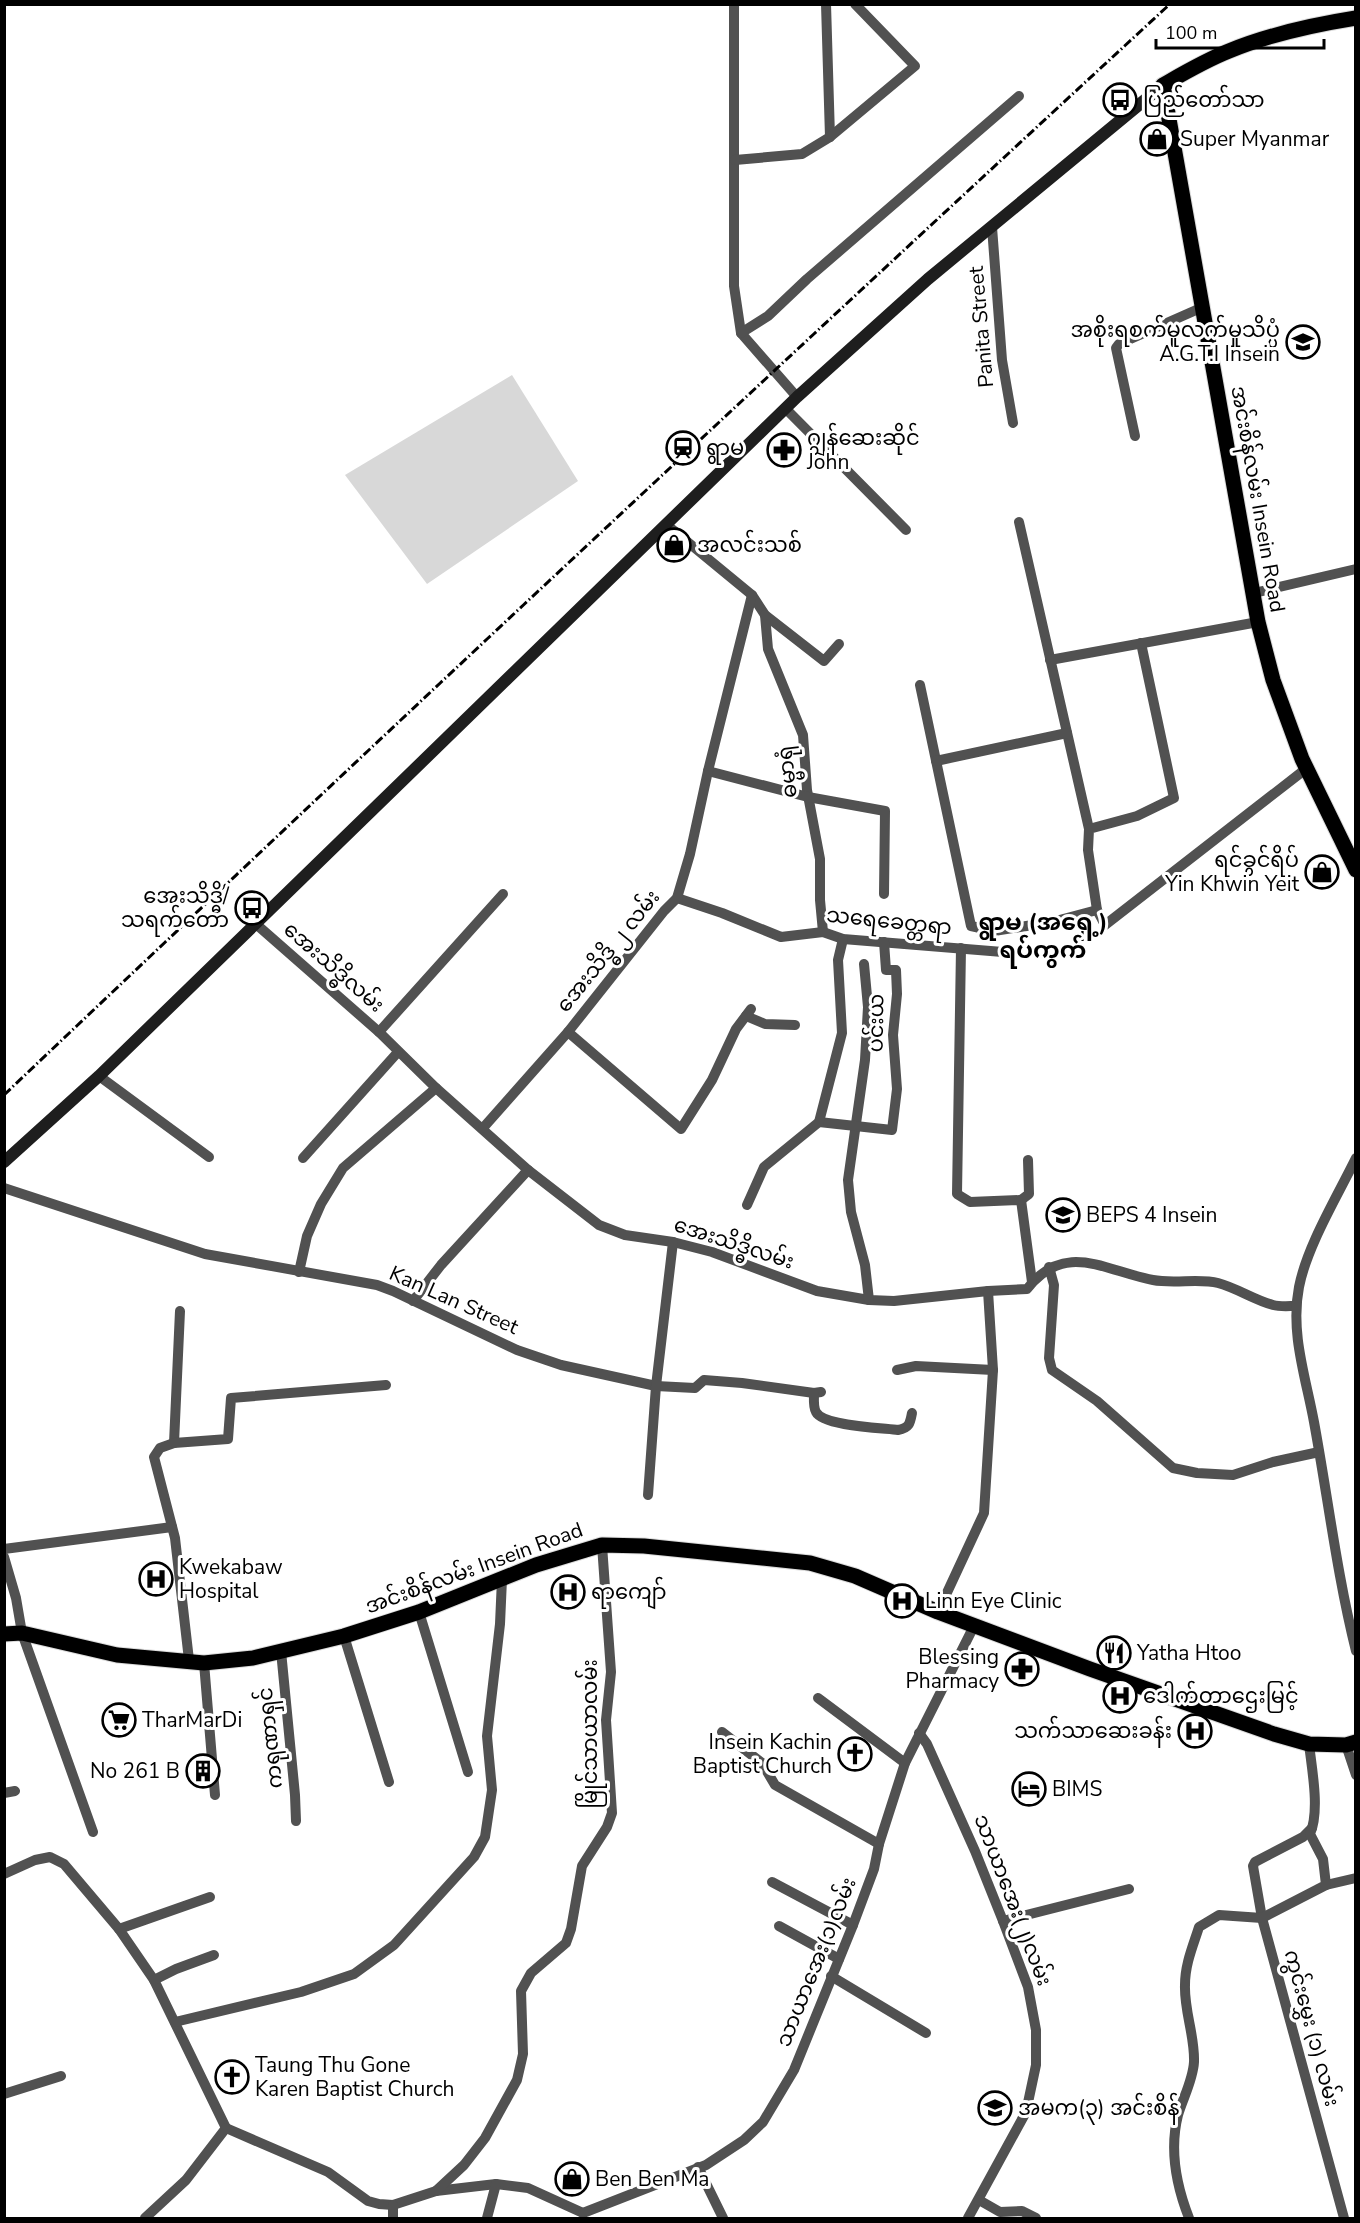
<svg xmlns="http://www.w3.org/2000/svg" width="1360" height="2223" font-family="'Nunito Sans','Noto Sans Myanmar',sans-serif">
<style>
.green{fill:#d8d8d8}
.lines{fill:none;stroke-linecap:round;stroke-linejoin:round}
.primary-casing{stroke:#dbdbdb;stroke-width:17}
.minor{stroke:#515151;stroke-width:10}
.secondary{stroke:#1e1e1e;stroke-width:12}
.primary{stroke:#000;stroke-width:15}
.rail{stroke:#000;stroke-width:3;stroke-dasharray:9 3 1.5 3;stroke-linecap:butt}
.labels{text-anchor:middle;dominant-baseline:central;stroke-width:6;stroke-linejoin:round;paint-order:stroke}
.poi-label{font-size:21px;fill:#000;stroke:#fff;text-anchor:start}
.street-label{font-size:21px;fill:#000;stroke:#fff}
.quarter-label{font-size:24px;font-weight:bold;fill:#000;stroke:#fff}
</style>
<rect width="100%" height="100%" fill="#fff"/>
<path class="green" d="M512 375 578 481 427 584 345 475Z"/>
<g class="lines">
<defs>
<g id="primary">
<path d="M1356 18C1312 25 1270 34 1229 51 1206 60 1184 73 1163 85L1258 622 1273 680 1302 759 1356 870"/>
<path d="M4 1634 22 1633 117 1655 204 1663 253 1658 344 1636 419 1612 536 1565 602 1545 644 1546 810 1563 855 1576 938 1612 1090 1669 1274 1734 1309 1744 1346 1745 1356 1742"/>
</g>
</defs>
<use href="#primary" class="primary-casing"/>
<g class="minor">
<path d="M734 4V286L741 333 797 397"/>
<path d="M826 4 830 137"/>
<path d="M735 160 802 154 830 137 915 66 855 4"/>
<path d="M992 227 1002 360 1013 423"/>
<path d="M741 333 768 316 807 279 1019 96"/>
<path d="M785 408 906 530"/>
<path d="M1135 436 1116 348 1119 344 1203 307"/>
<path d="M1019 522 1089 829"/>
<path d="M667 525 752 595 765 615 824 661 839 644"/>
<path d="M1254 593 1356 569"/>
<path d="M765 615 768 649 803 735 807 790 820 859V900L823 932"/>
<path d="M1141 643 1174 798 1137 816 1089 829 1088 850 1097 910 1105 925 1307 768"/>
<path d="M1050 660 1258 622"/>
<path d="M920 685 971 926 994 931 1052 922 1097 910"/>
<path d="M936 761 1067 733"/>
<path d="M708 771 808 797 885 811 884 894"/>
<path d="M677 898 722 913 781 937 823 932 843 939 1015 953"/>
<path d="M256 924 379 1032 436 1088 528 1170 599 1225 625 1235 673 1242 712 1252 817 1291 869 1300 894 1301 988 1291 1027 1289C1065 1240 1105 1271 1153 1280 1174 1284 1200 1278 1218 1283 1237 1288 1254 1300 1273 1305 1280 1307 1289 1306 1296 1306"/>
<path d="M961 948 957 1194 970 1202 1021 1200 1032 1282"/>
<path d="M864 964 868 1007 865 1060 848 1180 851 1212 865 1265 869 1300"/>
<path d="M746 1016 765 1024 795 1025"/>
<path d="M379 1032 503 894"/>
<path d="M568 1032 681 1129 712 1080 736 1029 751 1009"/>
<path d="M99 1076 209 1157"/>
<path d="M819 1122 892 1130 897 1089 893 1035 897 994 896 970H886L884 942"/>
<path d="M483 1128 568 1032 664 911 677 898 690 854 708 771 752 595"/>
<path d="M303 1158 398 1052"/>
<path d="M1356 1158C1337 1197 1307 1246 1299 1287 1290 1333 1306 1378 1314 1422 1328 1498 1337 1575 1356 1651"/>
<path d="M4 1188 205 1254 377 1285 393 1291 517 1350 561 1365 656 1386 695 1388 704 1380 742 1383 814 1393 821 1392"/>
<path d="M1021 1200 1029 1194 1028 1160"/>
<path d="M747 1205 764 1167 819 1122 842 1033 838 960 843 939"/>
<path d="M1049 1267 1054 1285 1049 1358 1052 1370 1097 1401 1173 1468 1197 1473 1233 1475 1273 1462 1319 1452"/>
<path d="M299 1272 307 1236 321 1204 343 1168 436 1088"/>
<path d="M413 1301 441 1265 528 1170"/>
<path d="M897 1370 916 1366 993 1370"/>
<path d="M814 1393C814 1399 813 1407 816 1412 823 1426 882 1428 898 1430 909 1428 910 1424 912 1413"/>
<path d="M174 1443 180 1311"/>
<path d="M648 1495 656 1386 673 1242"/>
<path d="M4 1549 172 1527"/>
<path d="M4 1557 16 1598 22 1633 93 1832"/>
<path d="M419 1612 468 1772"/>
<path d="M938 1612 984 1513 993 1370 988 1291"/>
<path d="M344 1636 389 1782"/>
<path d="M281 1651 295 1795 296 1821"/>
<path d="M189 1660 175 1538 154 1457 160 1448 174 1443 228 1439 231 1398 386 1385"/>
<path d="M204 1663 215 1795"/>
<path d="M818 1698 905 1763"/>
<path d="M722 1732 762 1763 775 1785 879 1844"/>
<path d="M919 1733 927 1744 975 1851 1003 1921 1028 1987 1036 2030V2065L1026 2112 968 2218"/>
<path d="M1346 1745 1356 1775"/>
<path d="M4 1793 15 1791"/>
<path d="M1312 1828 1303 1837 1255 1862 1253 1866 1262 1918 1344 2218"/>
<path d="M4 1874 35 1860 50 1857 64 1864 119 1929 154 1980 226 2128"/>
<path d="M772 1882 853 1925"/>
<path d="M1326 1885 1356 1878"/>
<path d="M1003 1921 1129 1889"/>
<path d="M779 1926 839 1959"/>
<path d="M119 1929 210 1897"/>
<path d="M831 1976 926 2033"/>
<path d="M154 1980 176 1969 214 1955"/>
<path d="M175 2022 301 1992 354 1974 394 1945 474 1857 485 1837 492 1790 487 1736 500 1624 502 1579"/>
<path d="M4 2094 61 2076"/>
<path d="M226 2128 328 2172 368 2201 379 2204 393 2205 436 2191 496 2184 528 2188 583 2213"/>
<path d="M698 2167 723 2218"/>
<path d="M436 2191 464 2165 485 2138 517 2080 523 2054 521 1991 531 1973 566 1943 571 1929 582 1866 607 1827 612 1813 606 1720 611 1672 602 1545"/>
<path d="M979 2200 1000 2212 1022 2211 1036 2218"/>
<path d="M583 2213 706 2165 744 2140 763 2122 794 2070 853 1925 874 1869 879 1844 905 1763 974 1626"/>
<path d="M145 2218 186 2180 226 2128"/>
<path d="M393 2218V2205"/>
<path d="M487 2218 496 2184"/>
<path d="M1189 2218C1176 2185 1169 2151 1178 2115 1183 2098 1193 2080 1194 2062 1195 2036 1184 2011 1185 1985 1185 1964 1193 1946 1199 1927L1219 1915 1262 1918 1326 1885 1323 1859 1310 1834C1320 1811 1312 1770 1309 1744"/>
</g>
<path class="secondary" d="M4 1162 99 1076 797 397 928 279 1163 85"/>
<use href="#primary" class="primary"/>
<path class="rail" d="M4 1095C390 728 779 365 1170 4"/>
</g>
<defs>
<symbol id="bus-ring" viewBox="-11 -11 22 22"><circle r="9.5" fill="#fff" stroke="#000" stroke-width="1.5"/><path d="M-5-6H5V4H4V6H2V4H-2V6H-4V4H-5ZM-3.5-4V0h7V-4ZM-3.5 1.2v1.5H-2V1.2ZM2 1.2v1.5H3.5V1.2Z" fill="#000"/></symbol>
<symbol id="shop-ring" viewBox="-11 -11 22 22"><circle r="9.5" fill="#fff" stroke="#000" stroke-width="1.5"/><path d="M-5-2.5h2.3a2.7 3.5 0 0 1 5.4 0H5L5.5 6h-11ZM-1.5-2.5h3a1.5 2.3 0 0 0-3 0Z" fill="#000"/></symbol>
<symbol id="university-ring" viewBox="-11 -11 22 22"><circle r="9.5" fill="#fff" stroke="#000" stroke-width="1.5"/><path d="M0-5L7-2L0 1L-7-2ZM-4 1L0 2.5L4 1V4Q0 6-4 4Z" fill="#000"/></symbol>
<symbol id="station-ring" viewBox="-11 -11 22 22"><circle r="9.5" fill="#fff" stroke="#000" stroke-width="1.5"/><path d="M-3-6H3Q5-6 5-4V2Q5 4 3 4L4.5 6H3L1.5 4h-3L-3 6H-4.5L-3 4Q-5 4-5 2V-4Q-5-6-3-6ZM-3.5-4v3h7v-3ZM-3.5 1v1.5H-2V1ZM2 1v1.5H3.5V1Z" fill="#000"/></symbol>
<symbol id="pharmacy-ring" viewBox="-11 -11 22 22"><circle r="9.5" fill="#fff" stroke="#000" stroke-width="1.5"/><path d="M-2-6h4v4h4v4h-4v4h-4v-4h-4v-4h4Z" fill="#000"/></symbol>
<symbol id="school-ring" viewBox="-11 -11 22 22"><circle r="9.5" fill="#fff" stroke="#000" stroke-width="1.5"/><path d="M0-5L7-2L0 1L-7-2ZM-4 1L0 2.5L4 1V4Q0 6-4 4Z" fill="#000"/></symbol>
<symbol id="hospital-ring" viewBox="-11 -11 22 22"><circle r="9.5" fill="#fff" stroke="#000" stroke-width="1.5"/><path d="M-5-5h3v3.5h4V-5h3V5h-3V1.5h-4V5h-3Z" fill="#000"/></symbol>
<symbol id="restaurant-ring" viewBox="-11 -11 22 22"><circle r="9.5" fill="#fff" stroke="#000" stroke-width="1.5"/><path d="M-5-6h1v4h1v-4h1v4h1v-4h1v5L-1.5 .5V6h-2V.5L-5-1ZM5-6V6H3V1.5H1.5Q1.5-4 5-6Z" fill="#000"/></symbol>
<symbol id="supermarket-ring" viewBox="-11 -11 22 22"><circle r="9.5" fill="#fff" stroke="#000" stroke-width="1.5"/><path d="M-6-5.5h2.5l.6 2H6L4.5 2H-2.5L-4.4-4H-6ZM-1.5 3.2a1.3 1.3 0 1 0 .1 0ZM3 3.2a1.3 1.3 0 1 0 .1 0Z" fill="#000"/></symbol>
<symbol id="church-ring" viewBox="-11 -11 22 22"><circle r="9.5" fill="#fff" stroke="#000" stroke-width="1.5"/><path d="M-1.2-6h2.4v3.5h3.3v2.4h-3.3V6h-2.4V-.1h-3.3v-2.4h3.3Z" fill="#000"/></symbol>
<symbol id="building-ring" viewBox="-11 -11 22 22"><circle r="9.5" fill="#fff" stroke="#000" stroke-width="1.5"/><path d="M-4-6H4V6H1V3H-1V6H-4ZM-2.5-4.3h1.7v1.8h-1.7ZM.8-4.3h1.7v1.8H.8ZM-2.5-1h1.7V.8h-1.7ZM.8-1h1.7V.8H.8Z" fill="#000"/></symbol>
<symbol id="hotel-ring" viewBox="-11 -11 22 22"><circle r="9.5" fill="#fff" stroke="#000" stroke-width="1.5"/><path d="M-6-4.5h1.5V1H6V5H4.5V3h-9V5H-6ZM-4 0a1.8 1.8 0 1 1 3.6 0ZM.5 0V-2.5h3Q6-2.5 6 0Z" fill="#000"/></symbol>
</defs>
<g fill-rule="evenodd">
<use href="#bus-ring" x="1101" y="81" width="38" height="38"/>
<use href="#shop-ring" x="1138" y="120" width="38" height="38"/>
<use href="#university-ring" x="1284" y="323" width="38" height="38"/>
<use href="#station-ring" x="664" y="429" width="38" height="38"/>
<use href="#pharmacy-ring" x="765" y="431" width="38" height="38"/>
<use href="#shop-ring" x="655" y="526" width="38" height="38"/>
<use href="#shop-ring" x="1303" y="853" width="38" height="38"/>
<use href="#bus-ring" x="233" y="889" width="38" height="38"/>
<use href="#school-ring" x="1044" y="1196" width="38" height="38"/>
<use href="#hospital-ring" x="137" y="1560" width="38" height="38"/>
<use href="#hospital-ring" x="549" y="1573" width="38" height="38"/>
<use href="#hospital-ring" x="883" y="1582" width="38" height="38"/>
<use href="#restaurant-ring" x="1095" y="1634" width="38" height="38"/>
<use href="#pharmacy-ring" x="1003" y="1650" width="38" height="38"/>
<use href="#hospital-ring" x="1101" y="1677" width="38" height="38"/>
<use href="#supermarket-ring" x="100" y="1701" width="38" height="38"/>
<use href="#hospital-ring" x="1176" y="1712" width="38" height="38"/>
<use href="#church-ring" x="836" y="1735" width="38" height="38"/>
<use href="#building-ring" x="184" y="1752" width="38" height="38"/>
<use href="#hotel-ring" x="1010" y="1770" width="38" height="38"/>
<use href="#church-ring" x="213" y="2058" width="38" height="38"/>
<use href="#school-ring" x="976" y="2089" width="38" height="38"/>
<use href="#shop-ring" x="553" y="2160" width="38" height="38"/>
</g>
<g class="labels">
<g class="poi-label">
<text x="1143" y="100">ပြည်တော်သာ</text>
<text x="1180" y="139">Super Myanmar</text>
<text x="1280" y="330" text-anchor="end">အစိုးရစက်မှုလက်မှုသိပ္ပံ<tspan x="1280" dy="24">A.G.T.I Insein</tspan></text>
<text x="807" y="438">ဂျွန်ဆေးဆိုင်<tspan x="807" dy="24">John</tspan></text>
<text x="706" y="448">ရွာမ</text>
<text x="697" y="545">အလင်းသစ်</text>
<text x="1299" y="860" text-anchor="end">ရင်ခွင်ရိပ်<tspan x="1299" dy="24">Yin Khwin Yeit</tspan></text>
<text x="229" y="896" text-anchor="end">အေးသိဒ္ဓိ/<tspan x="229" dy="24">သရက်တော</tspan></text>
<text x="1086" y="1215">BEPS 4 Insein</text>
<text x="179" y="1567">Kwekabaw<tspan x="179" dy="24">Hospital</tspan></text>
<text x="591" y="1592">ရာကျော်</text>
<text x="925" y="1601">Linn Eye Clinic</text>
<text x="1137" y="1653">Yatha Htoo</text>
<text x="999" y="1657" text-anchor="end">Blessing<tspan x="999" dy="24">Pharmacy</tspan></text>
<text x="1143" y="1696">ဒေါက်တာဌေးမြင့်</text>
<text x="142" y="1720">TharMarDi</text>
<text x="1172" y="1731" text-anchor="end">သက်သာဆေးခန်း</text>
<text x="832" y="1742" text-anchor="end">Insein Kachin<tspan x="832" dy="24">Baptist Church</tspan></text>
<text x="180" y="1771" text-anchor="end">No 261 B</text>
<text x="1052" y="1789">BIMS</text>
<text x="255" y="2065">Taung Thu Gone<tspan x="255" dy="24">Karen Baptist Church</tspan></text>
<text x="1018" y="2108">အမက(၃) အင်းစိန်</text>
<text x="595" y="2179">Ben Ben Ma</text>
</g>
<g class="street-label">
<text transform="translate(981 327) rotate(-95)">Panita Street</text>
<text transform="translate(1258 499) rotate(80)">အင်းစိန်လမ်း Insein Road</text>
<text transform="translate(787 772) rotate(-96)">ဓမ္မာရုံ</text>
<text transform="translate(889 921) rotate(6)">သရေခေတ္တရာ</text>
<text transform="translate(608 951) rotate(-51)">အေးသိဒ္ဓိ ၂ လမ်း</text>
<text transform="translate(334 967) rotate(41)">အေးသိဒ္ဓိလမ်း</text>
<text transform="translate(876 1023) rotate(-89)">ပင်းယ</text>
<text transform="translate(734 1243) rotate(18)">အေးသိဒ္ဓိလမ်း</text>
<text transform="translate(454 1300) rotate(24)">Kan Lan Street</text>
<text transform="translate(474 1568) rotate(-20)">အင်းစိန်လမ်း Insein Road</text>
<text transform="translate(590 1734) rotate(-90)">မြိုင်သာယာလမ်း</text>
<text transform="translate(270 1738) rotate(-96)">ကရုဏာရှင်</text>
<text transform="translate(1013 1900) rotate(69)">သာယာအေး(၂)လမ်း</text>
<text transform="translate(816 1962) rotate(-68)">သာယာအေး(၁)လမ်း</text>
<text transform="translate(1312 2028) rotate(75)">ကွင်းမွှေး (၁) လမ်း</text>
</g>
<g class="quarter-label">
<text x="1043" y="922">ရွာမ (အရှေ့)<tspan x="1043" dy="28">ရပ်ကွက်</tspan></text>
</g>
</g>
<rect width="1360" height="2223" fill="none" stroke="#000000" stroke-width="12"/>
<path d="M1156 39v9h168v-9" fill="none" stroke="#000000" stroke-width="3"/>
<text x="1165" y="39" font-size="18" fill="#000000" stroke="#ffffff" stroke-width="4.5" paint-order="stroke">100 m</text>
</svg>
